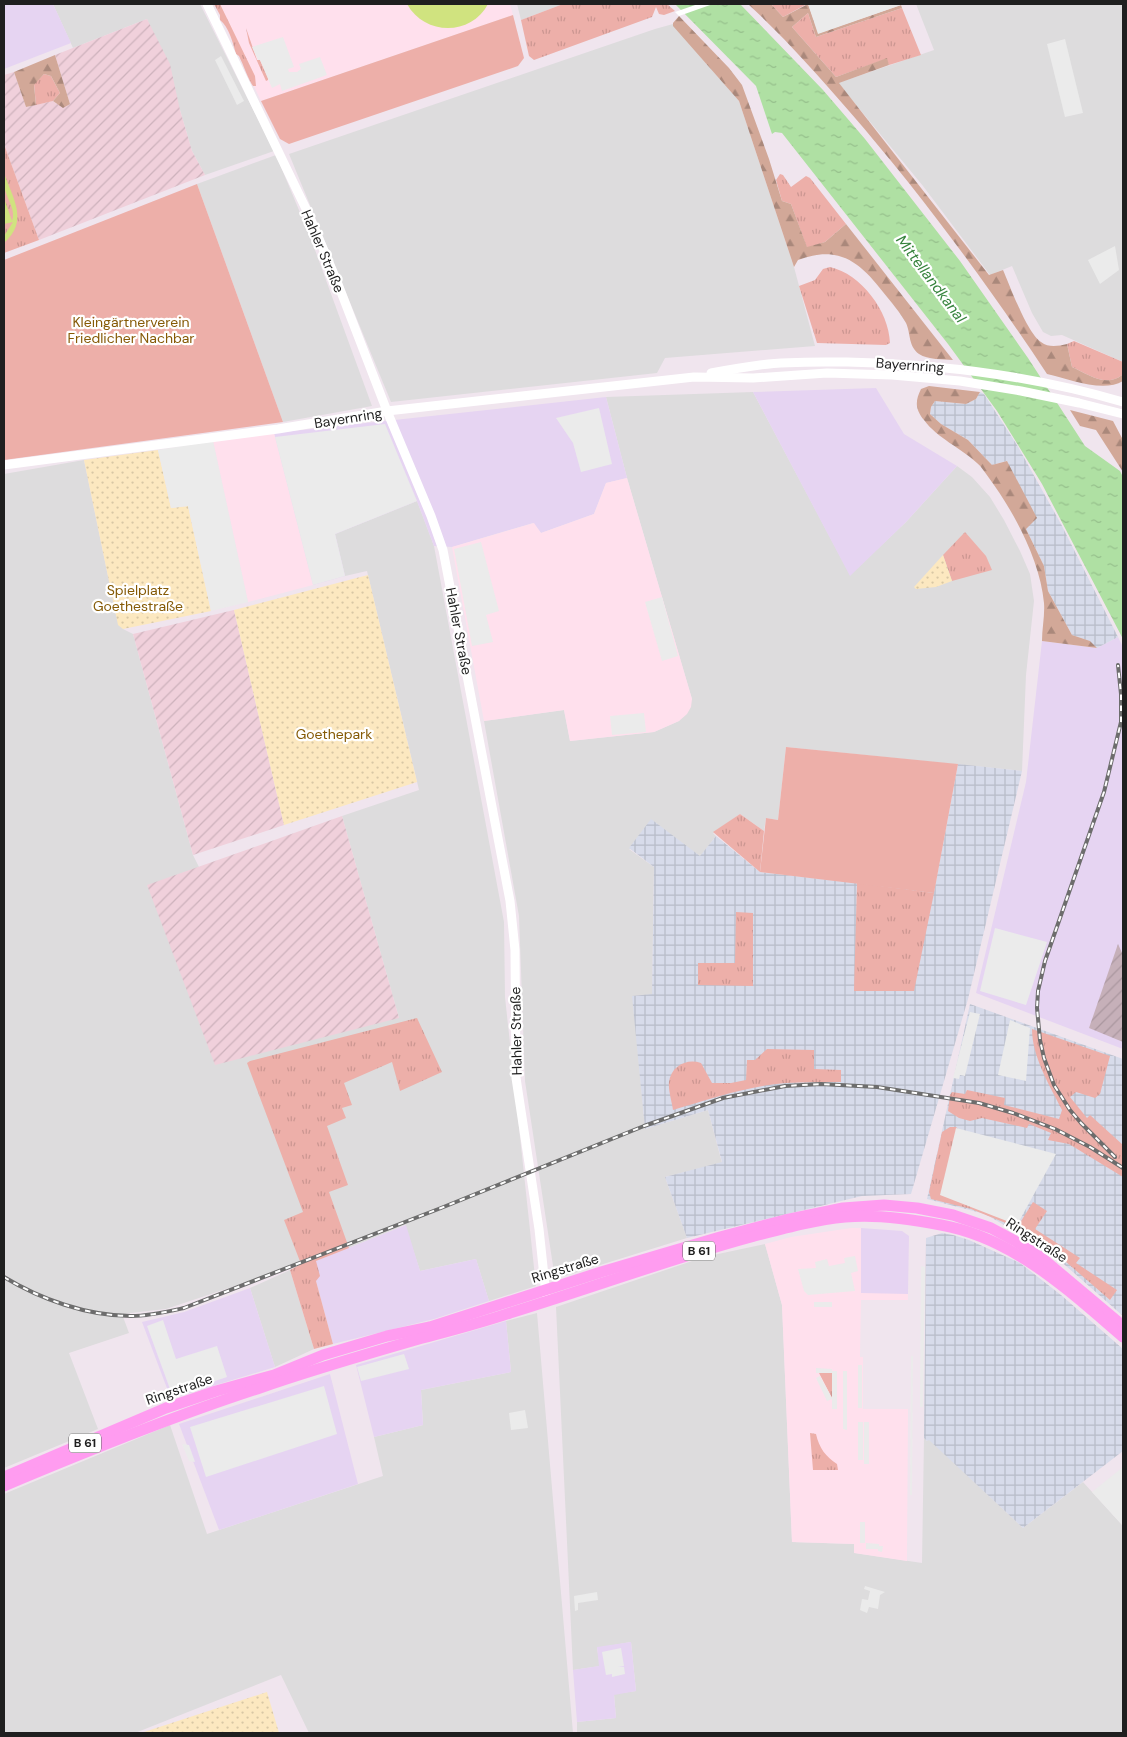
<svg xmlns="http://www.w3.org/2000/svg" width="1127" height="1737" font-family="'DM Sans',sans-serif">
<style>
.residential{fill:#dddcdd}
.commercial{fill:#e6d4f2}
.industrial{fill:url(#industrial-grid)}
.education{fill:#ffe0ed}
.construction{fill:url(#construction-furrows)}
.farmland{fill:url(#farmland-furrows)}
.grass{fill:url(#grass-tufts)}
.forest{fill:url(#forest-firs)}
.park{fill:url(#park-dots)}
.garden{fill:#edafa9}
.pitch{fill:#d0e37f}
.parking{fill:#ebebeb}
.water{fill:url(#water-ripples)}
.pier{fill:#fff}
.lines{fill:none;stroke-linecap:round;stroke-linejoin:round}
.tertiary{stroke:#fff;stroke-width:9}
.primary{stroke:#ff9cf0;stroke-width:11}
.rail-casing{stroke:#6d6d6d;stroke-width:4}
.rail{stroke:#fff;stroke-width:2;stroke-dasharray:5.5;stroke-linecap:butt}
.labels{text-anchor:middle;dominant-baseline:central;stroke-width:4.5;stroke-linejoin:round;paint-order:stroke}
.shield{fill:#fff;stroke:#626262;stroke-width:1}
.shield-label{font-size:12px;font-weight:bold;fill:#1f1f1f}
.street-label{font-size:14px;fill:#1f1f1f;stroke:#fff}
.park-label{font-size:14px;fill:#855a06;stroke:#fff}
.water-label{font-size:15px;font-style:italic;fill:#36833c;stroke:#fff}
</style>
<defs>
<pattern id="industrial-grid" width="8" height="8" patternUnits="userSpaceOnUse" patternTransform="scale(1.25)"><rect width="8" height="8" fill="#d7dbea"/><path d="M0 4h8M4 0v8" fill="none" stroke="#b8bcc8"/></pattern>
<pattern id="construction-furrows" width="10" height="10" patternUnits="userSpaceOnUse" patternTransform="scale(1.25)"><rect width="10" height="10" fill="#c6b0b9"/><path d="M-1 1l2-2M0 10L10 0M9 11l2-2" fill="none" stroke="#aa979f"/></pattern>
<pattern id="farmland-furrows" width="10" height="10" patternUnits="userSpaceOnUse" patternTransform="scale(1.25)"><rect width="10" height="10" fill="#f0d0db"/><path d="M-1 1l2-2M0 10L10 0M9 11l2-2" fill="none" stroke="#cdb2bc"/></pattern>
<pattern id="grass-tufts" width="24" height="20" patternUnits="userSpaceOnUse" patternTransform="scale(1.25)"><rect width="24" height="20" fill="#edafa9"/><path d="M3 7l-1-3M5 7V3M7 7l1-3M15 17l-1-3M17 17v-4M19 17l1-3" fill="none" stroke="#cb9691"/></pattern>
<pattern id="forest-firs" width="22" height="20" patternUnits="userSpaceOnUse" patternTransform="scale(1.25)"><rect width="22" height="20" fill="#d2a898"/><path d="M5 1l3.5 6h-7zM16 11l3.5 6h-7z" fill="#aa887b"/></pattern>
<pattern id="park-dots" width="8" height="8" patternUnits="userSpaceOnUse" patternTransform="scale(1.25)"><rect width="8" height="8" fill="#fce8c0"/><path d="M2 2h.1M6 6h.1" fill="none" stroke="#d8c7a5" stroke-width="1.8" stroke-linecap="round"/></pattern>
<pattern id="water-ripples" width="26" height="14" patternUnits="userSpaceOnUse" patternTransform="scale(1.25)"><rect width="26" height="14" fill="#afe0a3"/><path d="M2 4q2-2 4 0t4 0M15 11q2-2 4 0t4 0" fill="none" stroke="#96c08c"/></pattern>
</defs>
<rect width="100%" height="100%" fill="#f0e5ee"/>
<g class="residential">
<path d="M53 4H200L274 151 205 175 192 151 180 110 147 19 73 48Z"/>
<path d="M517 4H563L521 20Z"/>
<path d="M916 4H1123V362L1062 335 1051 336 1043 332 1032 313 1012 266 990 275 923 186 838 83 934 50Z"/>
<path d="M673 24 739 101 794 267 815 346 665 358 657 373 391 402 289 154 655 29Z"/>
<path d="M276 155 311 239 372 406 283 422 197 184Z"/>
<path d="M753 392 850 575 906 522 957 466 972 477 990 497 1004 520 1020 551 1030 574 1034 601 1026 675 1022 771 786 747 778 820 766 818 764 831 740 814 713 833 716 836 700 857 629 849 654 867 652 995 633 996 645 1129 708 1110 722 1163 665 1177 687 1238 555 1279 525 1081 519 916 484 721 564 710 570 741 654 732 679 721 692 699 627 478 606 397Z"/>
<path d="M84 460 108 576 123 629 133 634 193 855 199 867 147 886 399 1018 342 816 419 790 367 571 345 576 335 534 417 501 434 546 504 922 505 997 536 1286 489 1301 476 1259 420 1271 405 1225 349 1248 166 1309 122 1314 129 1333 69 1353 98 1429 4 1468V474Z"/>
<path d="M765 1244 782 1305 792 1542 854 1544 855 1553 922 1563 924 1438 927 1441 929 1439 1023 1528 1083 1482 1123 1526V1733H577V1722L616 1718 614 1694 636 1691 631 1642 597 1648 600 1666 573 1670 556 1307 704 1257Z"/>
<path d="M290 1270 314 1349 275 1367 250 1288Z"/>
<path d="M537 1313 573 1733H309L281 1675 135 1733H4V1494L170 1425 207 1534 383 1476 374 1437 423 1425 421 1390 511 1372 506 1321Z"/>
</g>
<g class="commercial">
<path d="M4 4H53L71 43 4 69Z"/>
<path d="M876 388 904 434 957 466 906 522 850 576 753 392Z"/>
<path d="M606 397 627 478 606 483 594 514 541 533 533 523 452 547 434 546 417 501 335 534 345 576 313 585 274 433Z"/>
<path d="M1118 637 1123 647V1049L976 993 1026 782 1042 641 1097 648Z"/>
<path d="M406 1225 420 1271 476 1259 489 1301 434 1319 333 1344 316 1281V1261Z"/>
<path d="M861 1228 902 1231 909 1236 908 1294H861Z"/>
<path d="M250 1288 275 1367 180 1396 168 1391 142 1322 184 1312Z"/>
<path d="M506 1321 511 1372 421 1390 423 1425 374 1437 356 1365Z"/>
<path d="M330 1374 358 1484 219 1530 179 1424Z"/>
<path d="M631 1642 636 1691 614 1695 616 1718 577 1722 573 1670 599 1666 597 1647Z"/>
</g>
<g class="industrial">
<path d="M980 392 984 394 1017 445 1061 524 1118 637 1097 648 1089 641 1072 635 1048 591 1044 566 1026 529 1007 461 992 465 968 440 941 424 930 414 931 407 935 401 966 404 976 399Z"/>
<path d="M958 764 1022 771 968 999 911 1194 862 1196 687 1238 665 1177 722 1162 708 1110 645 1129 632 996 652 994 654 867 629 848 651 819 700 856 716 836 760 872 934 892Z"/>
<path d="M970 1004 1123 1059V1316L1049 1251 985 1214 927 1199Z"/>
<path d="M942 1233 953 1235 969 1240 1020 1263 1061 1295 1123 1349V1451L1023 1528 929 1440 927 1441 924 1438 926 1238Z"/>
</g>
<g class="education">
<path d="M215 4H510L513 15 261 101Z"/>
<path d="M274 433 313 585 248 602 213 441Z"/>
<path d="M627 478 692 699 691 707 687 714 679 721 654 732 570 741 564 710 484 721 452 547 534 523 541 533 594 514 606 483Z"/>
<path d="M851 1228H861V1293L908 1294V1300H861L860 1357H863V1409H908L907 1561 854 1553V1544L792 1542 782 1305 765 1244 791 1237Z"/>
</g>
<path class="construction" d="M1118 944 1123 955V1042L1089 1028Z"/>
<g class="farmland">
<path d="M147 19 170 64 180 110 192 151 205 175 39 240 4 144V75L14 72 26 107 53 101 57 104H70L55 55Z"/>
<path d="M234 610 284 825 193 855 133 634Z"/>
<path d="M342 816 399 1018 215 1065 147 885Z"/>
</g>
<g class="grass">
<path d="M214 4H220L255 76 256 86H253C249 81 243 64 239 56L236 54C233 43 229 27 220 20V15Z"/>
<path d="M563 4H667L675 11 664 15 659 14 656 7 652 17 534 60 529 56 521 20Z"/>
<path d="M771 4H807L783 17Z"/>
<path d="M902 8 921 55 889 65 886 59 836 77 792 27 808 13 816 37Z"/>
<path d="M246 28 257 60H260L268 78V80L266 81 249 43Z"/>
<path d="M44 74 51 76 60 93 53 101 36 105 34 84Z"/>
<path d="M4 144 39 240 4 253Z"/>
<path d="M780 174 783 175 791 187 806 176 810 178 846 224 825 242 807 248 791 204 782 201 776 180Z"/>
<path d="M830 267C861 274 889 311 890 343L886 345 817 343 799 286 815 280 823 269Z"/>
<path d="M1074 341 1123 362 1122 375C1106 388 1088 374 1072 367L1067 344Z"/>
<path d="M965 532 986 556 992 570 952 581 943 555Z"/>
<path d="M740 814 764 831 760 872 713 832Z"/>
<path d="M857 883 934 893 914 991H854Z"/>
<path d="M736 912 753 913V986L698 985V963H735Z"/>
<path d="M417 1018 442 1072 400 1091 392 1062 344 1083 352 1105 342 1108 346 1118 327 1126 348 1185 329 1192 349 1248 316 1261 320 1276 316 1281 333 1344 314 1349 290 1270 301 1264 284 1220 303 1212 247 1063 250 1061Z"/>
<path d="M1032 1029 1110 1056 1100 1094 1095 1098 1076 1092 1070 1097 1087 1118 1090 1115 1123 1145V1177L1069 1144 1048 1140 1051 1133 1029 1124 1027 1128 982 1118 970 1121 959 1118 948 1111 950 1095 952 1092 965 1094 967 1090 1005 1098 1004 1105 1059 1119 1062 1110C1050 1086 1032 1057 1032 1029Z"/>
<path d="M767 1049 814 1050V1069L841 1070V1082C823 1082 804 1082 786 1083 748 1086 710 1099 673 1110 672 1102 668 1090 669 1082 671 1066 687 1058 701 1063L712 1083H731L746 1080 747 1060H755Z"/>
<path d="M950 1127H956L958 1129 1017 1225 1018 1226 1033 1202 1047 1211 1035 1229 1080 1258 1076 1263 1117 1290 1110 1300 1058 1255 1019 1232 1013 1226 971 1209 931 1199 929 1192 942 1132Z"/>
<path d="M819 1373H832V1400V1398Z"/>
<path d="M810 1433 816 1434C819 1448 826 1457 837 1464L838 1470H813Z"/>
</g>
<g class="forest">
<path d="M748 4H771L783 17 808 4 819 33 901 5 902 8 816 37 808 13 792 27 836 77 887 58 889 65 839 83 989 275 1003 270C1010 286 1027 333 1041 342 1049 348 1058 346 1067 344L1072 367C1088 374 1106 388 1122 375L1123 365V381C1103 393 1069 379 1047 374 986 282 921 194 849 111 817 74 784 37 748 4Z"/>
<path d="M679 16 729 68 742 85 769 159 782 201 791 204 807 247 825 242 846 224 953 360C943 359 928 360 919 354 908 346 911 334 906 323 900 312 891 302 883 292 859 261 838 245 798 260L794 267 739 101 673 26V23Z"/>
<path d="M55 55 70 104 63 108 53 101 60 93 51 76 44 74 34 85 36 105 26 107 14 72Z"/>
<path d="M929 386 980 392 976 399 966 404 935 401 931 407 930 414 941 424 968 440 992 465 1007 461 1037 518 1026 529 1044 566 1048 591 1072 635 1090 641 1097 648 1042 641C1042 628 1045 615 1044 603 1040 560 1014 512 989 478 985 473 982 467 977 463 961 448 937 438 924 420 915 409 915 401 921 389Z"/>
<path d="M1070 410 1113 421 1123 440V472L1096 430 1080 426Z"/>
</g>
<g class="park">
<path d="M158 450 171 508 188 506 211 611 123 629 118 625 84 460Z"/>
<path d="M943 555 952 581 936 587 916 589 914 587Z"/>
<path d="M368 575 417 782 284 825 234 610Z"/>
<path d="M267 1692 279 1733H141Z"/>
</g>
<g class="garden">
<path d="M513 15 524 58 518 66 289 144 280 139 261 101Z"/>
<path d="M197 184 283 422 4 460V260Z"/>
<path d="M786 747 958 764 934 893 760 872 766 818 778 820Z"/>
</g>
<g class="pitch">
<path d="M407 4H488C471 36 425 36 407 4Z"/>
<path d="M4 173C13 199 29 221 4 243V236L13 222 4 224V198L12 221C16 211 8 200 5 190 3 185 4 179 4 173Z"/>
</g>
<g class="parking">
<path d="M808 4H900L901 5 818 34Z"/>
<path d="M283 37 294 67 288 69 289 72H297L301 69 299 64 320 57 327 75 282 91 280 84 272 88 260 60H258L252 47Z"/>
<path d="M1065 39 1083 113 1065 117 1047 44Z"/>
<path d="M221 56 244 101 237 105 215 60Z"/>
<path d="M1115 246 1119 270 1100 284 1088 260Z"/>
<path d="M599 408 612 464 581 472 573 443 556 418Z"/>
<path d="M385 424 417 501 335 534 345 576 313 585 275 437Z"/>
<path d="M213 441 248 602 211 611 188 506 171 508 158 450Z"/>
<path d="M481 542 499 611 486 615 493 642 472 646 454 549Z"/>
<path d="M662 597 678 656 662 661 645 602Z"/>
<path d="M644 713 646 732 612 735 610 716Z"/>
<path d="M995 928 1047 942 1026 1005 980 991Z"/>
<path d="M970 1012 980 1014 965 1076 960 1075 959 1079 953 1078Z"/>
<path d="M1010 1020 1030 1028 1026 1081 998 1075Z"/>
<path d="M956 1128 1056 1154 1017 1225 940 1195Z"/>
<path d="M855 1256 858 1271 851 1273 855 1291 808 1295 804 1291 798 1269 816 1268 815 1262 827 1259 829 1266 845 1263 844 1258Z"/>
<path d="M921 1266 925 1267 923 1407H920Z"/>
<rect x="814" y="1302" width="18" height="5"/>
<path d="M163 1320 176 1359 217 1346 227 1377 176 1394 174 1388 170 1389 147 1326Z"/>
<path d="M404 1354 409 1369 361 1381 357 1367Z"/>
<path d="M911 1356H913L912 1495H910Z"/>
<rect x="858" y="1365" width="4" height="43"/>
<path d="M816 1368 832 1369V1371H837V1409H832V1399L827 1401 816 1378 820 1376 832 1398V1373H816Z"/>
<path d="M843 1371H847V1430L843 1429Z"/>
<path d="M324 1386 337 1434 206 1477 190 1427Z"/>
<path d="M525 1410 528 1428 511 1430 509 1413Z"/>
<rect x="858" y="1422" width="5" height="38"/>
<rect x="864" y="1422" width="5" height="42"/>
<path d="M182 1444 189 1445 195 1462 189 1461Z"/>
<path d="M1123 1467V1526L1092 1492Z"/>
<rect x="860" y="1522" width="5" height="21"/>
<path d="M866 1543 879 1544V1546H883L882 1552 878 1551V1549H866Z"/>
<path d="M865 1586 885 1592 880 1595 878 1609 869 1607 867 1613 860 1610 862 1599 868 1600 870 1591 864 1589Z"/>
<path d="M597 1592 598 1600 578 1603V1610L575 1611 574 1596Z"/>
<path d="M621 1648 624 1666 618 1667H624L625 1674 612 1677V1674L606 1675 602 1652Z"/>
</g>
<path class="water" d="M675 4H740L823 90 865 139 960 261 1028 358 1085 446 1120 471 1123 477V639L1042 484 997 411 948 344 782 133 775 132 772 134 756 86Z"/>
<path class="pier" d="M698 4H713L679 16 675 12Z"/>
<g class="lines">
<g class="tertiary">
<path d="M207 4 308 213 336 279 387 411 431 516 443 550 510 901 515 950 516 1078 539 1229 546 1295"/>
<path d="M711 373C727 370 744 367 760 365 788 361 818 362 847 362 940 364 1034 376 1123 402"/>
<path d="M4 465 278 429 387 411 694 377 753 378 827 373 892 375 960 381 1021 391 1079 403 1123 414"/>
</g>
<g class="primary">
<path d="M4 1477 166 1408 216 1391 274 1375 323 1355 387 1336 430 1327 601 1272 720 1237 785 1220 843 1208 884 1205 917 1208 953 1215 991 1228 1017 1242 1042 1258 1123 1326"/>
<path d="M4 1486C87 1451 171 1417 257 1389 308 1371 360 1356 412 1341 445 1332 478 1324 510 1313 591 1288 670 1259 751 1237 782 1229 814 1220 845 1217 877 1214 911 1219 941 1225 1014 1238 1069 1291 1123 1337"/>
</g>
<defs>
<g id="rail">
<path d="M1115 1157 1081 1123 1070 1110 1054 1085 1044 1058 1040 1040 1037 1008 1038 991 1045 961 1104 792 1121 722V694L1118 665"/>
<path d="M4 1277C40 1299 87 1316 131 1316 149 1316 166 1312 184 1308L441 1208 644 1126 723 1098 785 1086 821 1084 877 1087 979 1103 1013 1113 1055 1129 1090 1147 1123 1168"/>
</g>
</defs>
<use href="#rail" class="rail-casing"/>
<use href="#rail" class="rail"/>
</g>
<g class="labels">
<g class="shield">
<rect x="683" y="1241.5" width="32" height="19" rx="4"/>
<rect x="69" y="1433.5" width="32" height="19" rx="4"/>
</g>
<g class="shield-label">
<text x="699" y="1251">B 61</text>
<text x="85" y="1443">B 61</text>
</g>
<g class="street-label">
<text transform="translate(323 251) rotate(67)">Hahler Straße</text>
<text transform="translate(910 365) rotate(4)">Bayernring</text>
<text transform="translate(348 418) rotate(-9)">Bayernring</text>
<text transform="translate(459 631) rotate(79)">Hahler Straße</text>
<text transform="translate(516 1031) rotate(-91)">Hahler Straße</text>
<text transform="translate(1037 1240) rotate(33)">Ringstraße</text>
<text transform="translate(565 1268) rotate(-17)">Ringstraße</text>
<text transform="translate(179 1389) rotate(-19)">Ringstraße</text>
</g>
<g class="park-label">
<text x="131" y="322">Kleingärtnerverein<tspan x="131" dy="16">Friedlicher Nachbar</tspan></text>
<text x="138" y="590">Spielplatz<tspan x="138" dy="16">Goethestraße</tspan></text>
<text x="334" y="734">Goethepark</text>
</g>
<g class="water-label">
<text transform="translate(931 279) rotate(53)">Mittellandkanal</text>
</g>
</g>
<rect width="1127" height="1737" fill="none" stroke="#1f1f1f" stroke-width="10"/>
</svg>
